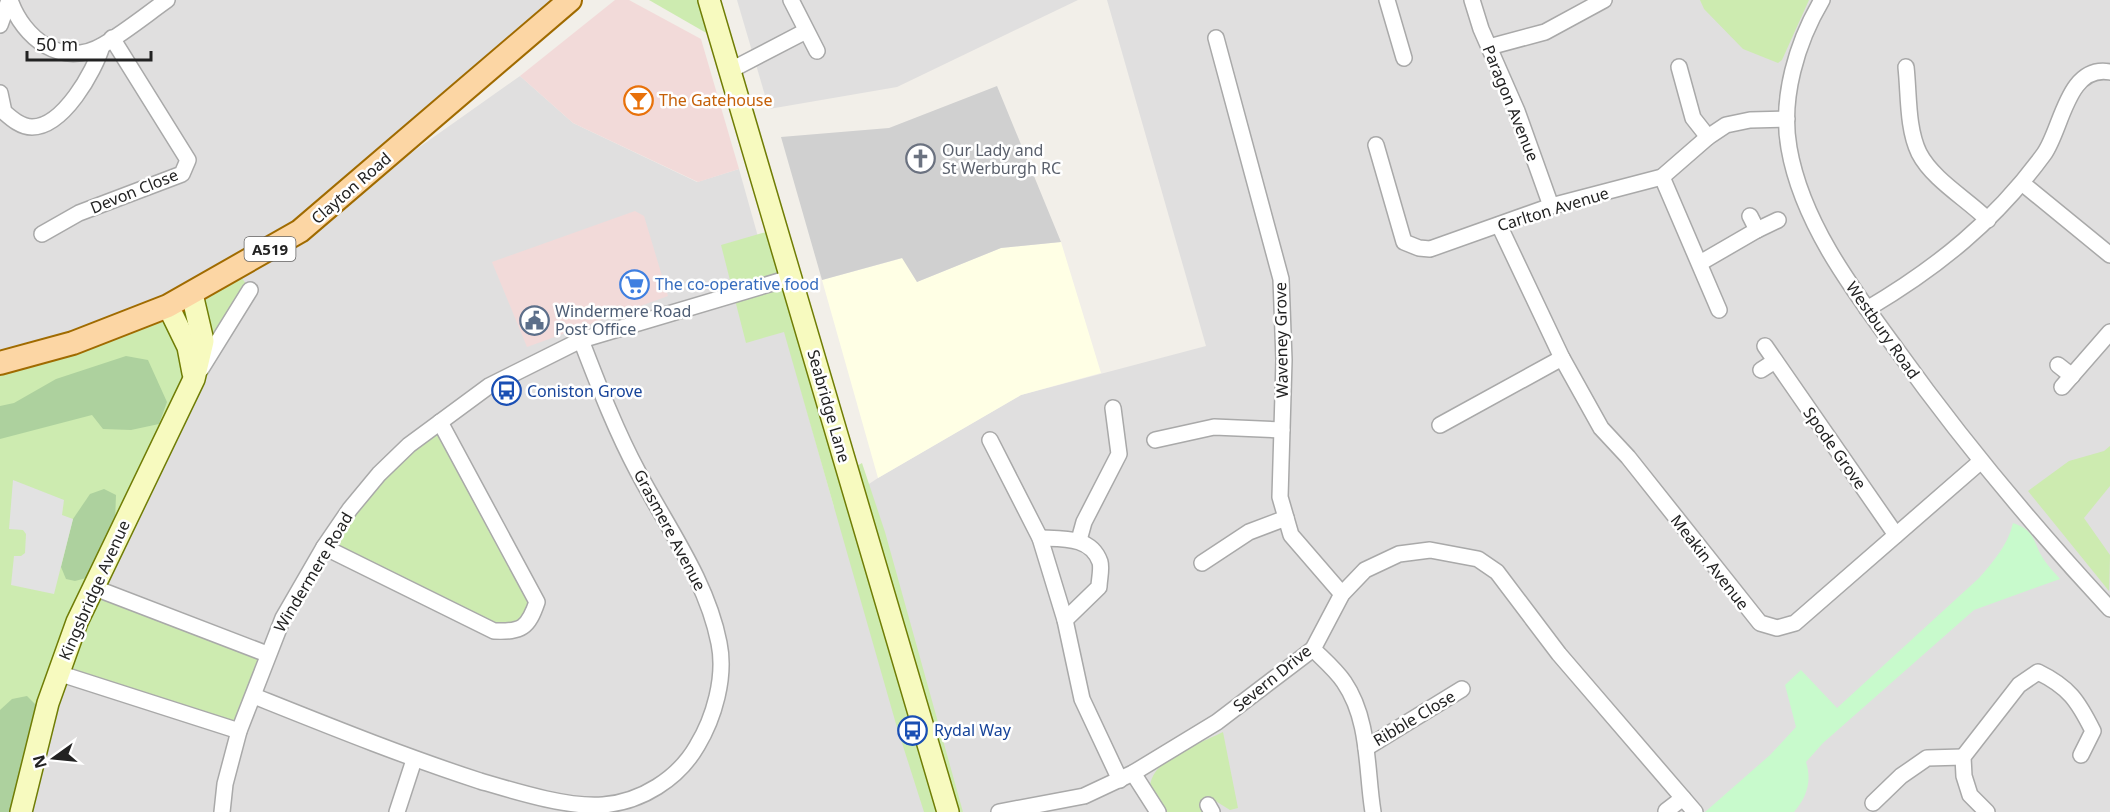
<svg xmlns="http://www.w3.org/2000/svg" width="2110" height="812" font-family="'Noto Sans',sans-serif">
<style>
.residential{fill:#e0dfdf}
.commercial{fill:#f2dad9}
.education{fill:#ffffe5}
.religious{fill:#d0d0d0}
.grass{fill:#cdebb0}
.forest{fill:#add19e}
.park{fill:#c8facc}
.parking{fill:#e2e2e2}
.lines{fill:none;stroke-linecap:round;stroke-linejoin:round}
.street-casing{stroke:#a9a9a9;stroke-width:18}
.secondary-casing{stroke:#707d05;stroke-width:24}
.primary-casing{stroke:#a06b00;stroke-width:26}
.street{stroke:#fff;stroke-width:15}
.secondary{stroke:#f7fabf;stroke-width:21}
.primary{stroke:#fcd6a4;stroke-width:22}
.labels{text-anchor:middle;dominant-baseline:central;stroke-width:5;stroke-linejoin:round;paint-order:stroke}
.shield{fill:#fff;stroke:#646464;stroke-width:1.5}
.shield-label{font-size:15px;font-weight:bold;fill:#222}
.food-label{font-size:16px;fill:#c56008;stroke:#fff;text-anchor:start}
.street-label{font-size:16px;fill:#222;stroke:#fff}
.worship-label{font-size:16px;fill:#5b616d;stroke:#fff;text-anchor:start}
.shop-label{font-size:16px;fill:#366cbe;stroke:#fff;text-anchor:start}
.service-label{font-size:16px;fill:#4e5e75;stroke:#fff;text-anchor:start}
.transit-label{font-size:16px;fill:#164399;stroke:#fff;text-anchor:start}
</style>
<rect width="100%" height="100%" fill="#f2efe9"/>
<g class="residential">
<path d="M0 0H553L308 226 520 76 573 123 697 182 739 169 834 507 878 478 1021 395 1206 346 1107 0H2110V812H0Z"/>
<path d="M737 0H1078L897 87 769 109Z"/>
</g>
<g class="commercial">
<path d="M615 0H629L701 39 739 169 698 182 573 123 520 76Z"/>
<path d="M635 211 644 216 668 296 527 347 492 262Z"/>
</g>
<path class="education" d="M1061 242 1101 373 1021 395 878 478 822 280 903 258 917 282 1001 248Z"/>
<path class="religious" d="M997 86 1061 242 1001 248 917 282 902 258 822 280 781 137 889 128Z"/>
<g class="grass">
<path d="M649 0H709L722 42Z"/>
<path d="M1700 0H1809L1782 60 1778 63 1743 49 1704 9Z"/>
<path d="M776 224 848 471 862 463 885 532 963 812H924L896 724 784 332 746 343 721 245 766 232Z"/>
<path d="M236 269 250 290 194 379 95 588 267 654 239 731 58 673 0 812V363Z"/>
<path d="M440 422 537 602 514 632 324 547 350 509Z"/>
<path d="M2110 446V486L2084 518 2110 555 2109 591 2028 491 2069 461 2104 451Z"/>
<path d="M1223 732 1238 808 1230 810 1209 797 1203 798 1205 812H1165L1150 786C1153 757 1200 744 1223 732Z"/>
</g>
<g class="forest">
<path d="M126 356 148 360 167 402 159 424 131 430 103 429 92 415 0 439V406L14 403 56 379Z"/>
<path d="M104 489 116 495 115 523 90 577 75 581 66 579 61 567 73 519 90 494Z"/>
<path d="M27 696 40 709 11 812H0V710L12 699Z"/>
</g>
<path class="park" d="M2013 523C2034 530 2033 540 2041 555 2046 564 2054 572 2060 579L1974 610 1823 743 1806 762C1812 781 1807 797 1794 812H1705L1770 755 1796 727 1785 685 1801 670 1837 708 1979 578C1993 562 2008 545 2013 523Z"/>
<path class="parking" d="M13 480 64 500 62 515 73 519 54 594 11 585 14 556H21L25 553 26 534 23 530 9 529Z"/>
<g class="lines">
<defs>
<g id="street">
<path d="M10 0C23 38 62 69 103 45 125 32 146 15 167 0"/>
<path d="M791 0 817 51"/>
<path d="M1387 0 1404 58"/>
<path d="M1472 0 1481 29 1517 111 1551 206"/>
<path d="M1822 0C1797 42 1780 98 1789 148 1802 223 1853 290 1897 350 1962 441 2034 527 2110 609"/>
<path d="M0 25 9 0"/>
<path d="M1216 38 1281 279 1284 360 1280 497 1291 535 1342 594"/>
<path d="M1489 47 1545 32 1604 0"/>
<path d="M1679 67 1693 118 1708 137"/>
<path d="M1906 67C1909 94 1907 128 1919 153 1933 180 1967 199 1988 220"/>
<path d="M731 70 806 31"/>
<path d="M0 93 4 112C12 119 21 127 32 127 63 127 94 72 102 46"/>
<path d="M1376 145 1404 242 1419 248 1430 249 1551 206 1662 177 1708 137 1726 125 1750 120 1787 119"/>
<path d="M1662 177 1719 310"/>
<path d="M2022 183 2110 255"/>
<path d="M1499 225 1562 358 1601 428 1628 457 1760 623 1777 628 1795 623 1980 462"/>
<path d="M1757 230 1778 220"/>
<path d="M42 234 79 213 182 174 188 160 112 38"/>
<path d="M1700 263 1757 230 1750 216"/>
<path d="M1867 309C1938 267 1995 221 2044 154 2062 129 2067 64 2110 72"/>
<path d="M1765 346 1896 535"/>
<path d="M2058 365 2072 376"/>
<path d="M201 369 250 290"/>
<path d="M1761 370 1775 361"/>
<path d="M2062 387 2110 332"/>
<path d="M1440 425 1562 358"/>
<path d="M990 440 1040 538 1065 620 1082 699 1120 780"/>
<path d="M1155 440 1214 427 1282 430"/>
<path d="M1040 538C1062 539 1091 536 1100 562 1102 569 1099 580 1099 587L1065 620"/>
<path d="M1079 540 1084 522 1119 454 1113 408"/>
<path d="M324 547 494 631C522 632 528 628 537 602L440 422"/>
<path d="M1202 563 1249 532 1286 518"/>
<path d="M95 588 267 654"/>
<path d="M1313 649C1323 659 1336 670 1344 682 1370 720 1366 769 1373 812"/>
<path d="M58 673 239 731"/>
<path d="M254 696C329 726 403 756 480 781 514 791 568 808 603 805 641 802 678 779 697 746 714 718 726 677 719 643 707 581 667 527 638 472 615 429 598 384 581 340"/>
<path d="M1366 748 1462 689"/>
<path d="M1133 773 1158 812"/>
<path d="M1873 803 1901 776 1927 758 1963 757"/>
<path d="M1208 805 1212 812"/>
<path d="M1666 811 1683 798"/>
<path d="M222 812 225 784 239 731 283 618 324 547 350 509 379 474 409 445 489 386 581 340 793 277"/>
<path d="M397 812 414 760"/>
<path d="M999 812 1084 796 1133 773 1217 722 1313 649 1342 594 1365 570 1399 554 1430 550 1478 559 1497 572 1559 654 1695 812"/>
<path d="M1987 812 1970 795 1964 776 1963 757 2019 685 2038 672C2069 687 2078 701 2093 731L2081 755"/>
</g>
<g id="secondary">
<path d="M709 0 948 812"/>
<path d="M168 306 188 347 193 373"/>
<path d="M21 812 48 703 77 622 194 379 203 341 192 294"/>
</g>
<path id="primary" d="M0 363 73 343 168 306 300 231 570 0"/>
</defs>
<use href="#street" class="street-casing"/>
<use href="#secondary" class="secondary-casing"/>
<use href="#primary" class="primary-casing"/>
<use href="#street" class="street"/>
<use href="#secondary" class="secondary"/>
<use href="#primary" class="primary"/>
</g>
<defs>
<symbol id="bar-ring" viewBox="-11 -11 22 22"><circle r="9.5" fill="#fff" stroke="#e8710a" stroke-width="1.5"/><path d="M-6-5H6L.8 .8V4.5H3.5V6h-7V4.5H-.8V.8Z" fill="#e8710a"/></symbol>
<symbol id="church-ring" viewBox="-11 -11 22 22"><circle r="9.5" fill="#fff" stroke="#6b7280" stroke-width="1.5"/><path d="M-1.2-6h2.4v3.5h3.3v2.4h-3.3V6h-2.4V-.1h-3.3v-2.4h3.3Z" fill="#6b7280"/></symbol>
<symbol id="supermarket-ring" viewBox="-11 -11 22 22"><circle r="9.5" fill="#fff" stroke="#3f7fe0" stroke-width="1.5"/><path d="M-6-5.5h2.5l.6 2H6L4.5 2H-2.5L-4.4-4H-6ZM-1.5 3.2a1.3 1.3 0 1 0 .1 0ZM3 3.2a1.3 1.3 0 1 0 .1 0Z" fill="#3f7fe0"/></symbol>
<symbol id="civic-ring" viewBox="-11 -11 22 22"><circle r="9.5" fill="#fff" stroke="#5c6f8a" stroke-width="1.5"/><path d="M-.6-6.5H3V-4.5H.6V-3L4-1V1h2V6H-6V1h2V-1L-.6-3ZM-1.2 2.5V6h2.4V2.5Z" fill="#5c6f8a"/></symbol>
<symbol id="bus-ring" viewBox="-11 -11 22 22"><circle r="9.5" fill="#fff" stroke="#1a4fb4" stroke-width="1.5"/><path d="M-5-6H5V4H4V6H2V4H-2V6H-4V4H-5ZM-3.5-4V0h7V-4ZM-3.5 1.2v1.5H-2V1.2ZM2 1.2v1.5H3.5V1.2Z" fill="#1a4fb4"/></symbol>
</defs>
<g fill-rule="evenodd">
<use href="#bar-ring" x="622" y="84" width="33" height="33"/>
<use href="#church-ring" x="904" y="142" width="33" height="33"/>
<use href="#supermarket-ring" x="618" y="268" width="33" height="33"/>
<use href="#civic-ring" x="518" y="304" width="33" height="33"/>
<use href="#bus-ring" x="490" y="374" width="33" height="33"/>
<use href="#bus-ring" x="896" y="714" width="33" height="33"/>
</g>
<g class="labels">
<rect class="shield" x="244.5" y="237" width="51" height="24" rx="4.5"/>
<g class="shield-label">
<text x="270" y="249">A519</text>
</g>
<g class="food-label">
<text x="659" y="100">The Gatehouse</text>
</g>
<g class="street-label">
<text transform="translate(1511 103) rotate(68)">Paragon Avenue</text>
<text transform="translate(351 188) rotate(-41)">Clayton Road</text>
<text transform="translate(134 191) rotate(-22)">Devon Close</text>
<text transform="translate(1553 209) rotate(-17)">Carlton Avenue</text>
<text transform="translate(1883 330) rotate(55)">Westbury Road</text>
<text transform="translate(1281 340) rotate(-91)">Waveney Grove</text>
<text transform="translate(829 406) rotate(74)">Seabridge Lane</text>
<text transform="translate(1835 448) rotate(55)">Spode Grove</text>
<text transform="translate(670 530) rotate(62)">Grasmere Avenue</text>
<text transform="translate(1710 562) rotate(52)">Meakin Avenue</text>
<text transform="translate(313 572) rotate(-59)">Windermere Road</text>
<text transform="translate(94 590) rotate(-66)">Kingsbridge Avenue</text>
<text transform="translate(1272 678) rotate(-39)">Severn Drive</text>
<text transform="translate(1414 718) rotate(-31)">Ribble Close</text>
</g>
<g class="worship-label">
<text x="942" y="150">Our Lady and<tspan x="942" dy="18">St Werburgh RC</tspan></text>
</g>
<g class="shop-label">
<text x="655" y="284">The co-operative food</text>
</g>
<g class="service-label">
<text x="555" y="311">Windermere Road<tspan x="555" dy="18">Post Office</tspan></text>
</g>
<g class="transit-label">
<text x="527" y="391">Coniston Grove</text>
<text x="934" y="730">Rydal Way</text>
</g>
</g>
<g transform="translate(54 758) rotate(255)" stroke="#ffffff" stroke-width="4.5" paint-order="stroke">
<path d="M0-4.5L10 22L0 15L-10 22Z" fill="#222222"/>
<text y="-9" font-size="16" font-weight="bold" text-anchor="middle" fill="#222222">N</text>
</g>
<path d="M27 51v9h124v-9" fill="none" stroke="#222222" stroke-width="3"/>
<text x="36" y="51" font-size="18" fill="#222222" stroke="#ffffff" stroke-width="4.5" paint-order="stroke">50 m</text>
</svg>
